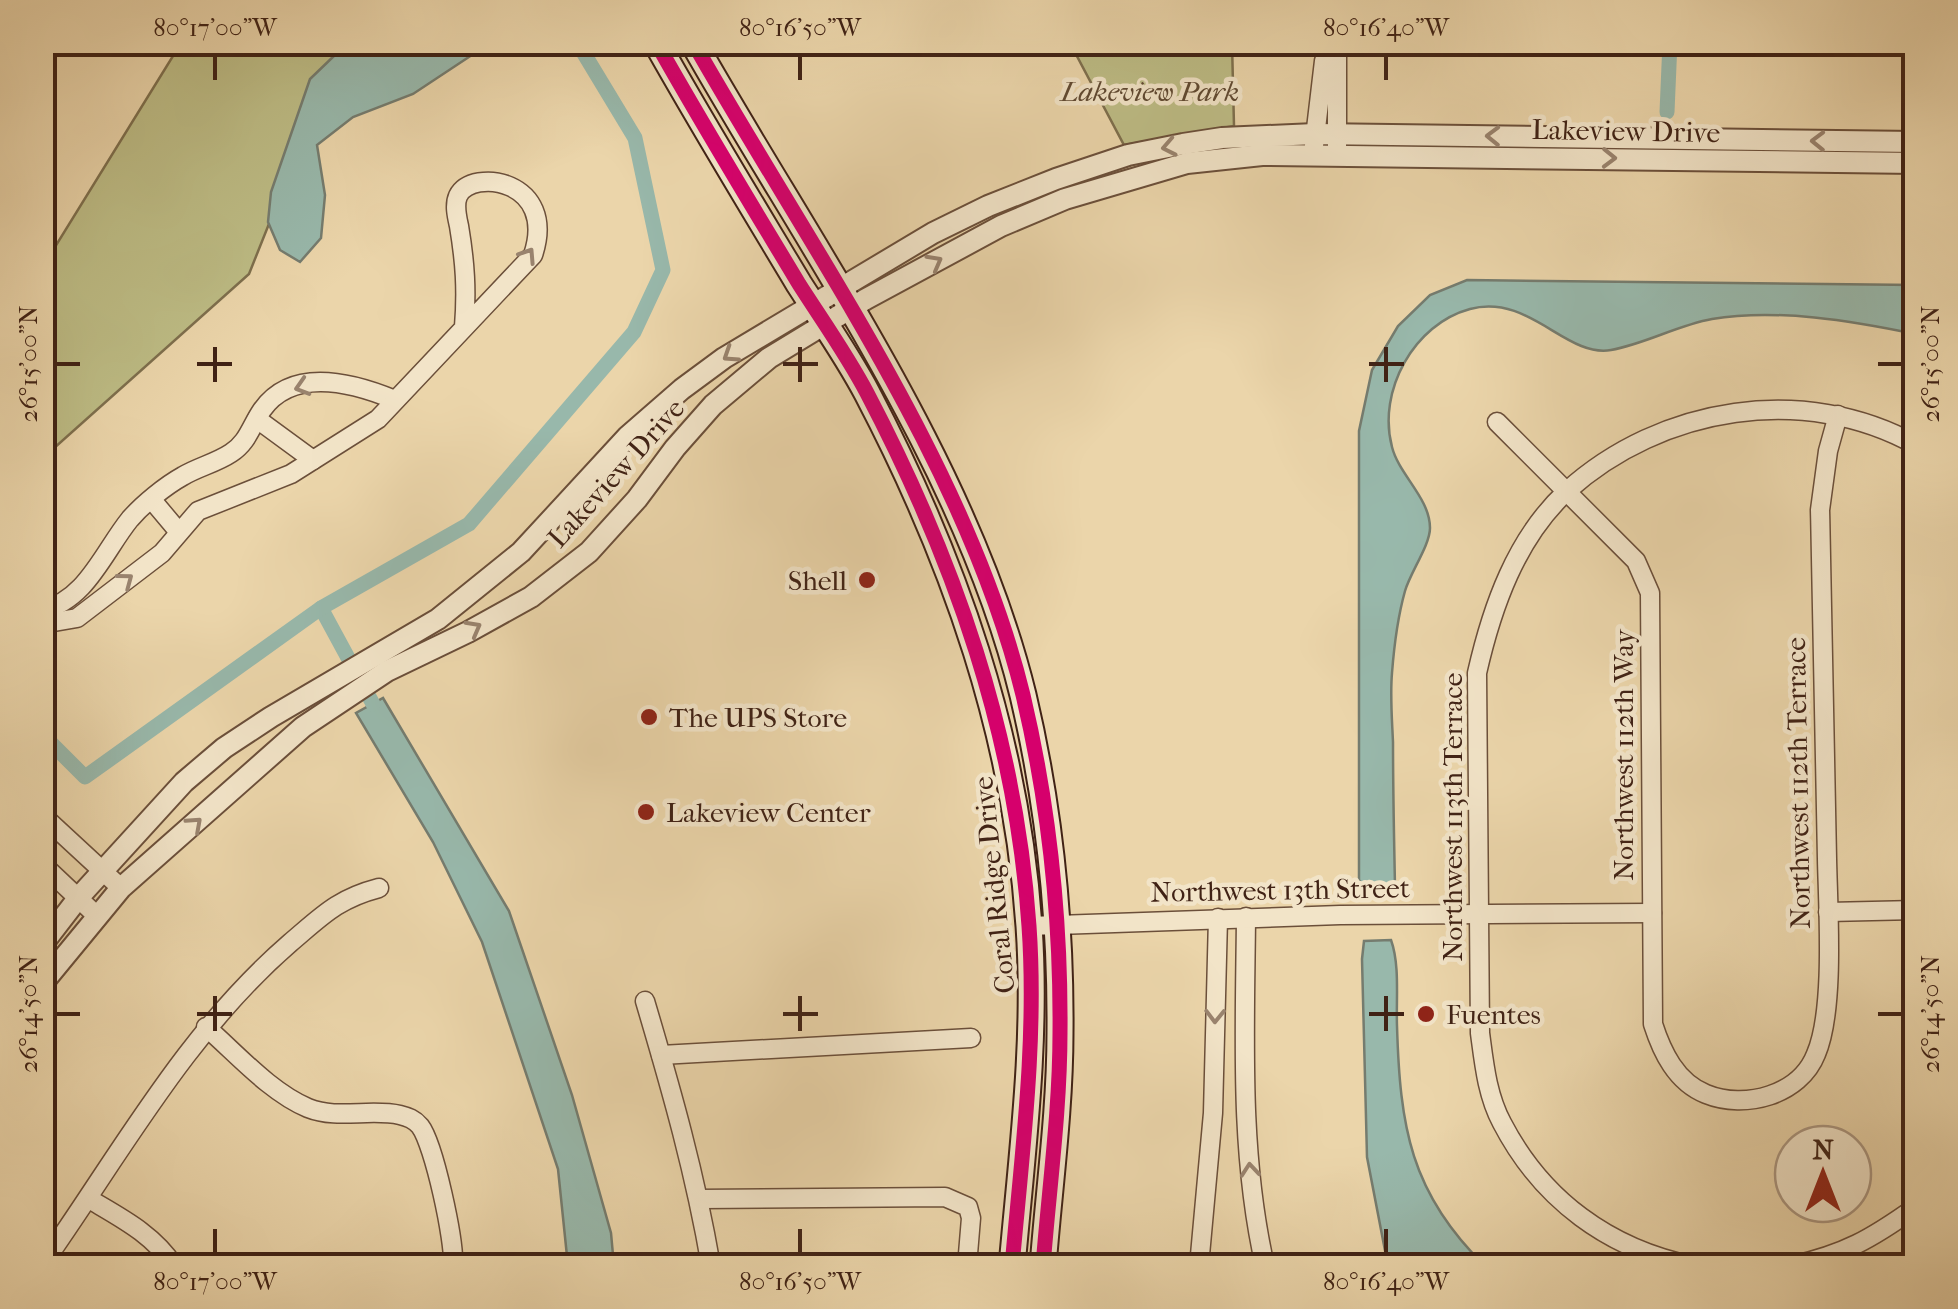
<svg xmlns="http://www.w3.org/2000/svg" width="1958" height="1309" font-family="'IM FELL French Canon',serif">
<style>
.green{fill:#bdbc85;stroke:#7e6f4d;stroke-width:2.5}
.water{fill:#98b8ab;stroke:#757c6f;stroke-width:2.5}
.lines{fill:none;stroke-linecap:round;stroke-linejoin:round}
.canal{stroke:#98b8ab;stroke-width:15}
.minor-casing{stroke:#6b4f3a;stroke-width:21}
.tertiary-casing{stroke:#6b4f3a;stroke-width:24}
.secondary-casing{stroke:#402215;stroke-width:29}
.minor{stroke:#f2e4c8;stroke-width:18}
.tertiary{stroke:#f2e4c8;stroke-width:20}
.secondary{stroke:#f2e4c8;stroke-width:25}
.cycleway-casing{stroke:#f2e4c8;stroke-width:21}
.cycleway{stroke:#d6006c;stroke-width:15}
.oneway{stroke:#99836e}
.ticks{fill:none;stroke:#402215;stroke-width:4}
.poi-dot{fill:#8f2418;stroke:#f2e4c8;stroke-width:4}
.labels{text-anchor:middle;dominant-baseline:central;stroke-width:9;stroke-linejoin:round;paint-order:stroke}
.park-label{font-size:28px;font-style:italic;fill:#5f4831;stroke:#f2e4c8}
.street-label{font-size:28px;fill:#402215;stroke:#f2e4c8}
.poi-label{font-size:28px;fill:#402215;stroke:#f2e4c8;text-anchor:start}
.neatline{fill:none;stroke:#402215;stroke-width:4}
.ticks-label{font-size:25px;text-anchor:middle;fill:#402215}
</style>
<rect width="100%" height="100%" fill="#ebd5aa"/>
<filter id="stains"><feTurbulence type="fractalNoise" baseFrequency=".002" numOctaves="4"/><feColorMatrix values="0 0 0 0 .2 0 0 0 0 .09 0 0 0 0 .02 0 0 0 .5 -.17"/></filter>
<radialGradient id="worn" r=".72"><stop offset=".6" stop-color="#630" stop-opacity="0"/><stop offset="1" stop-color="#630" stop-opacity=".3"/></radialGradient>
<g class="green">
<path d="M181 43H440L302 141 249 274 43 458 42 268Z"/>
<path d="M1070 43H1232L1234 126 1124 145Z"/>
</g>
<g class="water">
<path d="M415 43H490L413 94 353 117 317 145 325 195 321 238 300 262 280 250 268 222 271 192 310 79 336 54Z"/>
<path d="M1467 280 1915 285V334C1853 321 1776 308 1712 319 1678 325 1645 344 1611 350 1566 358 1529 293 1470 309 1414 324 1377 391 1392 447 1399 475 1430 498 1430 528 1430 545 1410 573 1405 591 1398 616 1394 647 1392 673 1390 696 1392 719 1393 742 1393 790 1394 838 1395 886H1364L1359 880V431L1372 370 1398 326 1430 295Z"/>
<path d="M383 698 509 911 572 1095 611 1233 614 1266H568L558 1169 482 942 433 842 356 713Z"/>
<path d="M1391 940C1400 965 1396 999 1397 1026 1400 1126 1410 1193 1485 1266H1388L1367 1157 1362 959 1364 941Z"/>
</g>
<g class="lines">
<g class="canal">
<path d="M1667 112 1670 42"/>
<path d="M321 608 373 704"/>
<path d="M42 734 85 777 321 608 469 524 634 332 663 270 635 138 577 42"/>
</g>
<defs>
<g id="minor">
<path d="M42 52 48 42"/>
<path d="M1313 154 1324 61 1331 42"/>
<path d="M1337 155V42"/>
<path d="M257 419 313 460"/>
<path d="M1497 422 1636 561 1650 593 1653 1024C1662 1052 1676 1082 1706 1094 1745 1110 1800 1095 1816 1054 1835 1010 1828 909 1827 859 1825 742 1823 626 1820 510L1828 451 1838 415"/>
<path d="M152 500 178 531"/>
<path d="M42 610C86 601 104 551 130 519 143 504 165 486 183 476 198 467 216 463 231 453 248 442 251 426 262 410 293 366 354 383 395 400"/>
<path d="M42 619 54 622 77 618 162 553 198 511 291 474 378 419 533 255C558 180 472 167 458 196 454 205 457 217 459 226 465 262 467 290 464 327"/>
<path d="M42 815 121 888"/>
<path d="M42 864 96 915"/>
<path d="M1828 912 1916 910"/>
<path d="M1246 917C1245 1034 1239 1152 1265 1266"/>
<path d="M1029 926 1340 915 1652 913"/>
<path d="M645 1001C672 1092 695 1173 711 1266"/>
<path d="M206 1027C237 1054 270 1092 308 1108 338 1120 370 1108 400 1115 408 1117 414 1119 420 1126 434 1144 455 1242 453 1266"/>
<path d="M661 1055 971 1038"/>
<path d="M89 1199C121 1218 153 1234 174 1266"/>
<path d="M700 1199 945 1197 968 1207 971 1218 967 1266"/>
<path d="M42 1265C121 1153 185 1034 290 943 322 916 337 899 379 888"/>
<path d="M1199 1266 1213 1113 1218 918"/>
<path d="M1693 1266C1609 1249 1542 1200 1502 1123 1487 1095 1484 1063 1480 1033L1477 673C1492 607 1516 538 1567 491 1661 406 1805 383 1916 445"/>
<path d="M1791 1266C1845 1254 1871 1239 1916 1207"/>
</g>
<g id="tertiary">
<path d="M42 945 79 897 184 782 224 748 271 717 438 619 521 552 628 436 682 389 724 358 933 233 988 206 1056 179 1128 155 1183 144 1222 138 1315 134 1916 142"/>
<path d="M42 984 121 888 303 727 387 671 468 632 531 597 589 552 637 499 675 448 713 405 769 358 866 299 1001 226 1065 199 1187 163 1262 155 1916 163"/>
</g>
<g id="secondary">
<path d="M656 42C702 124 751 204 799 284 822 320 847 355 867 393 955 561 1016 736 1029 926 1037 1040 1022 1153 1012 1266"/>
<path d="M693 42C809 247 967 465 1023 695 1049 805 1061 920 1060 1033 1060 1110 1049 1189 1043 1266"/>
</g>
</defs>
<use href="#minor" class="minor-casing"/>
<use href="#tertiary" class="tertiary-casing"/>
<use href="#secondary" class="secondary-casing"/>
<use href="#minor" class="minor"/>
<use href="#tertiary" class="tertiary"/>
<use href="#secondary" class="secondary"/>
<defs>
<g id="cycleway">
<path d="M656 42C702 124 751 204 799 284 822 320 847 355 867 393 955 561 1016 736 1029 926 1037 1040 1022 1153 1012 1266"/>
<path d="M693 42C809 247 967 465 1023 695 1049 805 1061 920 1060 1033 1060 1110 1049 1189 1043 1266"/>
</g>
</defs>
<use href="#cycleway" class="cycleway-casing"/>
<use href="#cycleway" class="cycleway"/>
</g>
<defs><path id="oneway-chevron" d="M-2-3.5L2.5 0L-2 3.5" fill="none" stroke-width="1.6" stroke-linecap="round" stroke-linejoin="round" transform="scale(2.5)"/></defs>
<g class="oneway">
<use href="#oneway-chevron" transform="translate(1493 136) rotate(-179)"/>
<use href="#oneway-chevron" transform="translate(1818 141) rotate(-179)"/>
<use href="#oneway-chevron" transform="translate(1169 147) rotate(169)"/>
<use href="#oneway-chevron" transform="translate(1609 158) rotate(1)"/>
<use href="#oneway-chevron" transform="translate(528 255) rotate(-57)"/>
<use href="#oneway-chevron" transform="translate(935 262) rotate(-29)"/>
<use href="#oneway-chevron" transform="translate(730 355) rotate(147)"/>
<use href="#oneway-chevron" transform="translate(302 387) rotate(163)"/>
<use href="#oneway-chevron" transform="translate(126 580) rotate(-37)"/>
<use href="#oneway-chevron" transform="translate(474 628) rotate(-29)"/>
<use href="#oneway-chevron" transform="translate(195 824) rotate(-42)"/>
<use href="#oneway-chevron" transform="translate(1215 1016) rotate(91)"/>
<use href="#oneway-chevron" transform="translate(1250 1170) rotate(-95)"/>
</g>
<path class="ticks" d="M215 55V80M800 55V80M1386 55V80M215 347V382M800 347V382M1386 347V382M55 364H80M197 364H232M783 364H818M1369 364H1404M1878 364H1903M215 996V1031M800 996V1031M1386 996V1031M55 1014H80M197 1014H232M783 1014H818M1369 1014H1404M1878 1014H1903M215 1229V1254M800 1229V1254M1386 1229V1254"/>
<g class="poi-dot">
<circle cx="867" cy="580" r="10"/>
<circle cx="649" cy="717" r="10"/>
<circle cx="646" cy="812" r="10"/>
<circle cx="1426" cy="1014" r="10"/>
</g>
<g class="labels">
<g class="park-label">
<text x="1150" y="91">Lakeview Park</text>
</g>
<g class="street-label">
<text transform="translate(1626 131) rotate(1)">Lakeview Drive</text>
<text transform="translate(616 473) rotate(-48)">Lakeview Drive</text>
<text transform="translate(1623 755) rotate(-90)">Northwest 112th Way</text>
<text transform="translate(1798 783) rotate(-91)">Northwest 112th Terrace</text>
<text transform="translate(1452 817) rotate(-90)">Northwest 113th Terrace</text>
<text transform="translate(994 885) rotate(-96)">Coral Ridge Drive</text>
<text transform="translate(1280 890) rotate(-1)">Northwest 13th Street</text>
</g>
<g class="poi-label">
<text x="847" y="580" text-anchor="end">Shell</text>
<text x="669" y="717">The UPS Store</text>
<text x="666" y="812">Lakeview Center</text>
<text x="1446" y="1014">Fuentes</text>
</g>
</g>
<rect width="1958" height="1309" fill="none" stroke="#ebd5aa" stroke-width="110"/>
<g transform="translate(1823 1174)"><circle r="48" fill="#f2e4c8" stroke="#ab9680" stroke-width="2.5"/>
<path d="M0-8L18 38L0 25L-18 38Z" fill="#8f2418"/>
<text y="-15" font-size="28" font-weight="bold" text-anchor="middle" fill="#402215">N</text>
</g>
<rect x="55" y="55" width="1848" height="1199" class="neatline"/>
<g class="ticks-label">
<text x="215" y="36">80°17'00"W</text>
<text x="800" y="36">80°16'50"W</text>
<text x="1386" y="36">80°16'40"W</text>
<text transform="translate(28 364) rotate(-90)" y="9">26°15'00"N</text>
<text transform="translate(1930 364) rotate(-90)" y="9">26°15'00"N</text>
<text transform="translate(28 1014) rotate(-90)" y="9">26°14'50"N</text>
<text transform="translate(1930 1014) rotate(-90)" y="9">26°14'50"N</text>
<text x="215" y="1290">80°17'00"W</text>
<text x="800" y="1290">80°16'50"W</text>
<text x="1386" y="1290">80°16'40"W</text>
</g>
<rect width="100%" height="100%" filter="url(#stains)"/>
<rect width="100%" height="100%" fill="url(#worn)"/>
</svg>
